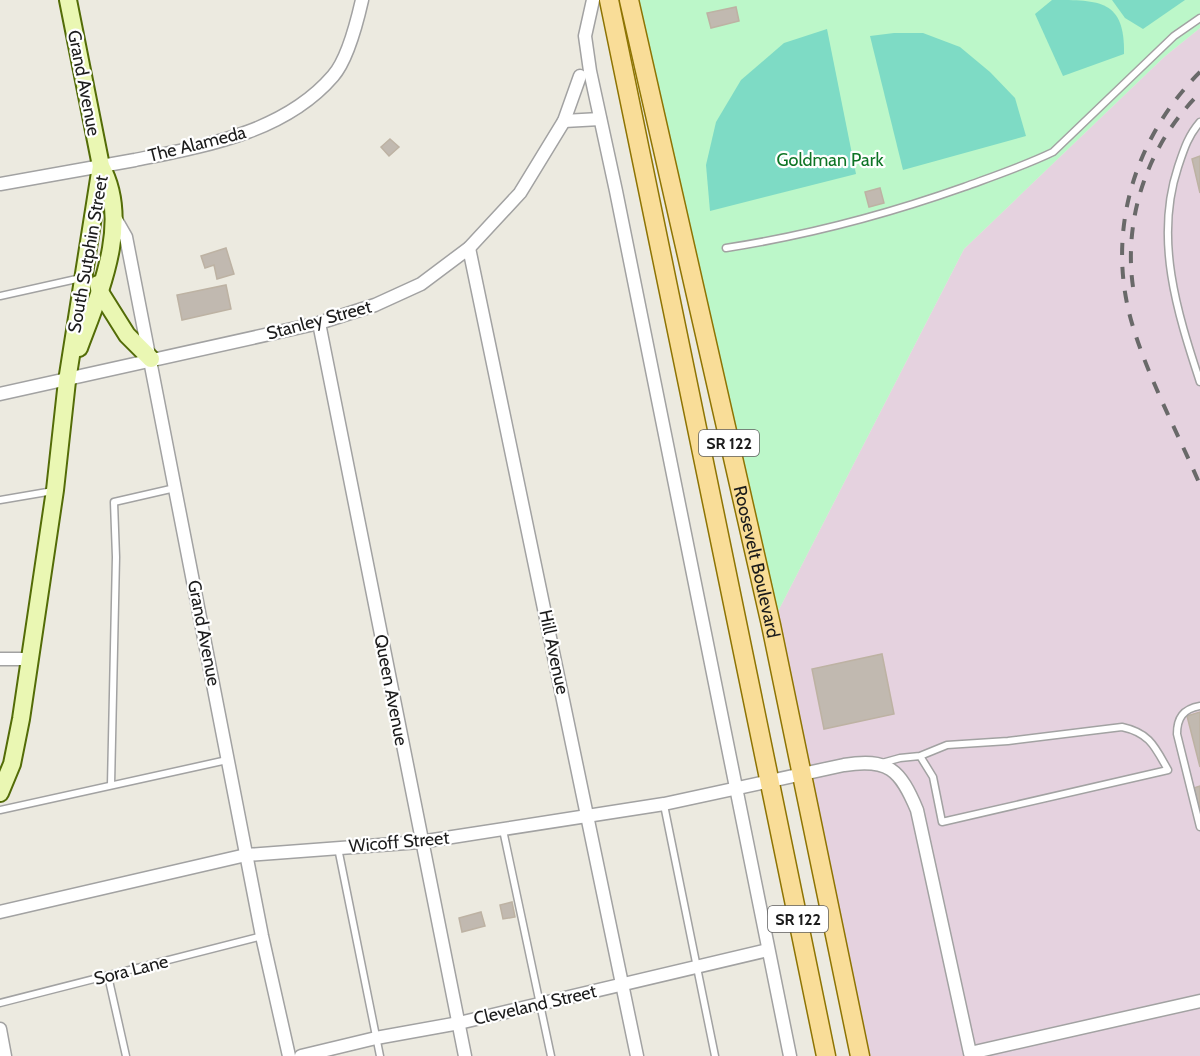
<svg xmlns="http://www.w3.org/2000/svg" width="1200" height="1056" font-family="Cabin,sans-serif">
<style>
.industrial{fill:#e5d2df}
.park{fill:#bcf7c9}
.pitch{fill:#7edbc5}
.building{fill:#c1b9b0;stroke:#bdb2a3;stroke-width:1.5}
.lines{fill:none;stroke-linecap:round;stroke-linejoin:round}
.lane-casing{stroke:#a2a2a2;stroke-width:9}
.street-casing{stroke:#a2a2a2;stroke-width:15}
.secondary-casing{stroke:#536c07;stroke-width:20}
.primary-casing{stroke:#8e7403;stroke-width:21}
.lane{stroke:#fff;stroke-width:6}
.street{stroke:#fff;stroke-width:12}
.secondary{stroke:#eaf7b3;stroke-width:16}
.primary{stroke:#f9dd98;stroke-width:18}
.rail{stroke:#696969;stroke-width:4;stroke-dasharray:12 12;stroke-linecap:butt}
.labels{text-anchor:middle;dominant-baseline:central;stroke-width:4.5;stroke-linejoin:round;paint-order:stroke}
.shield{fill:#fff;stroke:#5f5f5f;stroke-width:1.5}
.shield-label{font-size:16px;font-weight:bold;fill:#1b1b1b}
.street-label{font-size:18px;fill:#1b1b1b;stroke:#fff}
.park-label{font-size:18px;fill:#0d7425;stroke:#fff}
</style>
<rect width="100%" height="100%" fill="#eceae0"/>
<path class="industrial" d="M1200 28V1056H860L771 625 964 249 1164 57Z"/>
<path class="park" d="M629 0H1200V28L1164 57 964 249 771 625Z"/>
<g class="pitch">
<path d="M1052 0C1100 0 1125 0 1124 54L1063 76 1035 14Z"/>
<path d="M1112 0H1185L1143 29 1125 18Z"/>
<path d="M827 29 856 174 710 211 706 165 716 122 741 80 784 43Z"/>
<path d="M894 33H923L960 47 990 72 1015 98 1026 136 903 170 870 36Z"/>
</g>
<g class="building">
<path d="M736 7 739 21 711 28 707 13Z"/>
<path d="M390 139 399 147 389 156 381 147Z"/>
<path d="M1200 156V193L1192 159Z"/>
<path d="M880 188 884 203 869 207 865 192Z"/>
<path d="M226 248 234 274 217 279 214 265 205 268 201 256Z"/>
<path d="M226 285 231 309 182 320 177 295Z"/>
<path d="M882 654 894 714 824 729 812 669Z"/>
<path d="M1200 712V767L1187 716Z"/>
<path d="M1200 786V807L1199 808 1194 788Z"/>
<path d="M512 902 515 917 503 919 500 905Z"/>
<path d="M481 912 485 926 462 932 459 918Z"/>
</g>
<g class="lines">
<defs>
<g id="lane">
<path d="M1200 122C1188 136 1184 149 1178 167 1154 239 1177 312 1200 382"/>
<path d="M726 248C809 235 885 215 964 187 994 176 1024 166 1053 152L1174 36 1200 18"/>
<path d="M0 296 81 278"/>
<path d="M0 500 53 491"/>
<path d="M1200 706C1183 709 1177 718 1177 734L1200 827"/>
<path d="M882 763 900 758 920 756 933 777 942 822 1168 770C1155 747 1150 733 1122 727L1008 741 947 745 920 756"/>
<path d="M111 785 116 557 114 502 175 488"/>
<path d="M664 805 715 1056"/>
<path d="M0 810 227 760"/>
<path d="M503 830 551 1056"/>
<path d="M338 848 380 1056"/>
<path d="M108 976 126 1056"/>
<path d="M0 1003 262 936"/>
</g>
<g id="street">
<path d="M593 0 585 36 590 71 616 191 790 1056"/>
<path d="M564 121 600 119"/>
<path d="M0 184C45 176 90 168 135 160 204 146 284 133 333 76 348 59 357 22 362 0"/>
<path d="M114 216 126 237 262 936 289 1056"/>
<path d="M469 248 637 1056"/>
<path d="M319 323 465 1056"/>
<path d="M0 394 319 323 375 305 421 284 469 248 520 193 564 121 580 76"/>
<path d="M0 659H30"/>
<path d="M0 912 246 855 420 842 664 804 844 765C888 758 900 769 917 810L970 1053 1200 1001"/>
<path d="M0 1029 5 1056"/>
<path d="M301 1056 376 1038 459 1023 768 950"/>
</g>
<g id="secondary">
<path d="M68 0 101 166C132 222 99 294 79 348"/>
<path d="M98 284 100 292 127 335 151 359"/>
<path d="M0 793 12 764 21 719 55 490 67 381 101 166"/>
</g>
<g id="primary">
<path d="M609 0 826 1056"/>
<path id="s1" d="M629 0 771 625 860 1056"/>
</g>
</defs>
<use href="#lane" class="lane-casing"/>
<use href="#street" class="street-casing"/>
<use href="#secondary" class="secondary-casing"/>
<use href="#primary" class="primary-casing"/>
<use href="#lane" class="lane"/>
<use href="#street" class="street"/>
<use href="#secondary" class="secondary"/>
<use href="#primary" class="primary"/>
<g class="rail">
<path d="M1200 72C1135 137 1106 230 1131 320 1147 376 1177 431 1200 485"/>
<path d="M1133 287C1123 216 1149 143 1200 93"/>
</g>
</g>
<g class="labels">
<g class="shield">
<rect x="699" y="430" width="60" height="26" rx="4.5"/>
<rect x="768" y="906" width="60" height="26" rx="4.5"/>
</g>
<g class="shield-label">
<text x="729" y="443">SR 122</text>
<text x="798" y="919">SR 122</text>
</g>
<g class="street-label">
<text transform="translate(84 83) rotate(79)">Grand Avenue</text>
<text transform="translate(197 144) rotate(-14)">The Alameda</text>
<text transform="translate(88 254) rotate(-80)">South Sutphin Street</text>
<text transform="translate(319 320) rotate(-15)">Stanley Street</text>
<text stroke="none"><textPath href="#s1" startOffset="576">Roosevelt Boulevard</textPath></text>
<text transform="translate(204 633) rotate(79)">Grand Avenue</text>
<text transform="translate(554 652) rotate(78)">Hill Avenue</text>
<text transform="translate(391 690) rotate(79)">Queen Avenue</text>
<text transform="translate(399 842) rotate(-5)">Wicoff Street</text>
<text transform="translate(131 970) rotate(-14)">Sora Lane</text>
<text transform="translate(535 1005) rotate(-13)">Cleveland Street</text>
</g>
<g class="park-label">
<text x="830" y="160">Goldman Park</text>
</g>
</g>
</svg>
